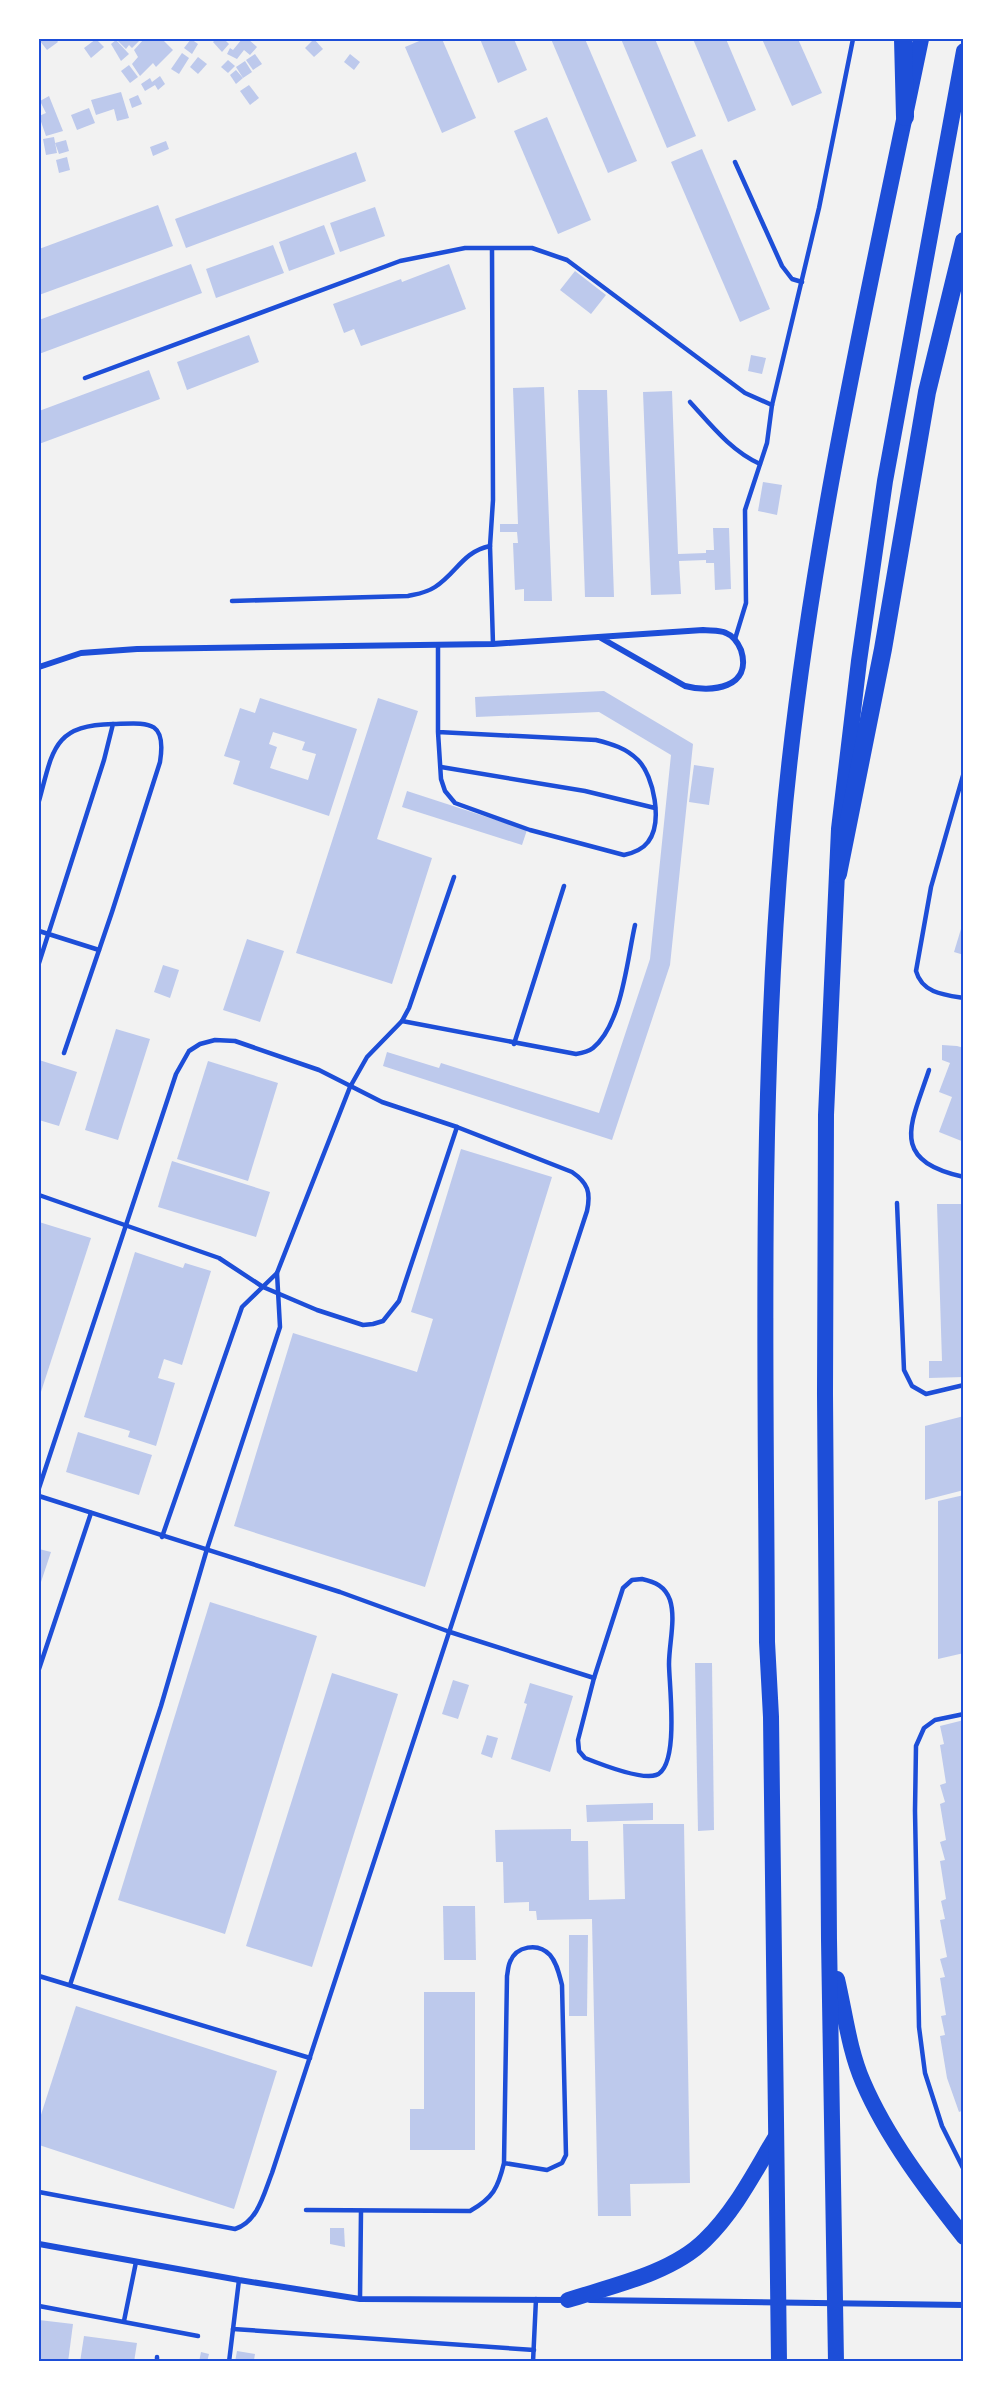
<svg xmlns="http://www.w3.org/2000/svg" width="1003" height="2401" font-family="'Golos Text',sans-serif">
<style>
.building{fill:#bdc9ec;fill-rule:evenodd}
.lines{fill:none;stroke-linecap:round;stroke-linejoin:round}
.service{stroke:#1d4ed8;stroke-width:4.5}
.minor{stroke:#1d4ed8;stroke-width:6}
.trunk{stroke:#1d4ed8;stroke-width:16}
.motorway{stroke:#1d4ed8;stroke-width:18}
.neatline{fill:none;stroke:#1d4ed8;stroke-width:2}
</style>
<rect width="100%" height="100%" fill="#f2f2f2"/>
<g class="building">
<path d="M43 39H56L58 42 47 50 40 41Z"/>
<path d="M96 39 104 47 91 58 84 48Z"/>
<path d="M116 39H141L132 48 129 45 126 49Z"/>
<path d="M144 39H162L173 50 156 67 153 63 140 76 132 64 138 57 134 50Z"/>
<path d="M191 39 198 44 192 54 184 48Z"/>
<path d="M216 39H224L229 44 222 52 213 42Z"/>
<path d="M242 39H248L257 47 250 55 244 50 237 59 227 54 230 48 233 50Z"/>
<path d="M314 39 323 49 314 57 305 48Z"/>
<path d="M424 39H442L476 118 442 133 405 47Z"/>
<path d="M480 39H514L527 70 498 83Z"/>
<path d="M551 39H585L637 161 608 173Z"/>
<path d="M621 39H655L696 136 667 148Z"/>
<path d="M693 39H726L756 110 728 122Z"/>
<path d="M762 39H798L822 93 792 106Z"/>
<path d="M116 40 129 54 121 61 111 44Z"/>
<path d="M182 53 189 58 179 74 171 69Z"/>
<path d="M255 54 262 64 253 70 246 60Z"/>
<path d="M350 54 360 62 354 70 344 62Z"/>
<path d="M198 57 207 64 198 74 190 67Z"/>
<path d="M228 60 235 66 228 73 221 67Z"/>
<path d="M245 61 252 72 243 78 236 67Z"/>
<path d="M129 65 138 77 130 83 121 71Z"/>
<path d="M236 70 243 78 236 84 230 75Z"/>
<path d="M160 76 165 84 158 90 155 85 145 91 141 84 150 78 152 82Z"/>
<path d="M249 85 259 98 250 105 240 91Z"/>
<path d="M121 92 129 118 117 121 114 109 96 115 91 100Z"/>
<path d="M138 95 142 104 132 108 129 99Z"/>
<path d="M49 96 63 131 46 136 39 116 46 113 40 101Z"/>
<path d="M89 108 95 123 77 130 71 115Z"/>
<path d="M547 117 591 220 558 234 514 131Z"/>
<path d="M54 137 57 153 46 155 43 139Z"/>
<path d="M66 140 69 151 59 154 55 143Z"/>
<path d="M166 141 169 149 153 156 150 147Z"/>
<path d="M702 149 770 309 740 322 671 162Z"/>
<path d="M356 152 366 181 186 248 175 219Z"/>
<path d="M67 157 70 170 59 173 56 160Z"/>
<path d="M158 205 173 246 39 295V249Z"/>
<path d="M375 207 385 236 340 252 330 223Z"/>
<path d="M324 225 335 254 289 271 279 242Z"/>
<path d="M273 245 284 273 216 298 206 269Z"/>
<path d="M191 264 202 293 39 354V320Z"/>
<path d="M449 264 466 309 361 346 354 329 344 333 333 304 401 279 402 282Z"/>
<path d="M575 271 606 295 591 314 560 290Z"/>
<path d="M249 335 259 362 187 390 177 362Z"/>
<path d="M751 355 766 358 762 374 748 371Z"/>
<path d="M149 370 160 399 39 444V411Z"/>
<path d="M544 387 552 601H524V589L515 590 513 543H518L517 532H500V524H518L513 388Z"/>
<path d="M578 390H607L614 597H585Z"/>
<path d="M672 391 678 554 706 553V550H714L713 528H729L731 589 715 590 714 563H706V560L679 561 681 594 651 595 643 392Z"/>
<path d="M763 482 782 485 777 515 758 511Z"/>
<path d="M604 691 693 744 670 965 612 1140 383 1066 387 1052 439 1068 441 1063 599 1113 650 959 671 755 599 712 476 717 475 697Z"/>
<path d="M260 698 357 729 329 816 233 784 240 761 224 756 240 708 255 713ZM273 732 305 742 302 750 316 754 308 780 270 768 277 747 269 744Z"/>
<path d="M378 698 418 711 377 839 432 858 392 984 296 953Z"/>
<path d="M694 765 714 768 709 805 689 802Z"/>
<path d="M407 791 527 830 522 845 402 807Z"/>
<path d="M964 919V955L954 952Z"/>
<path d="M247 939 284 951 260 1022 223 1010Z"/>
<path d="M163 965 179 970 170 998 154 992Z"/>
<path d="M116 1029 150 1039 118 1140 85 1130Z"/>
<path d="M942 1045 957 1046 964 1048V1142L939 1132 952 1097 939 1092 950 1063 942 1060Z"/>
<path d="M39 1060 77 1072 59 1126 39 1120Z"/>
<path d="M208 1061 278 1083 248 1181 177 1159Z"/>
<path d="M461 1149 552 1177 425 1587 234 1526 293 1333 417 1372 433 1319 411 1312Z"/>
<path d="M172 1161 270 1192 256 1237 158 1207Z"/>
<path d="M937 1204H964V1377L929 1378V1361H942Z"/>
<path d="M39 1222 91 1238 39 1398Z"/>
<path d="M135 1252 183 1268 185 1263 211 1271 182 1365 164 1359 158 1378 175 1383 156 1446 128 1437 130 1431 84 1417Z"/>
<path d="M964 1416V1490L925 1500V1426Z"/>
<path d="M78 1432 152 1455 139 1495 66 1472Z"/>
<path d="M964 1495V1653L938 1659V1501Z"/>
<path d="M39 1549 51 1552 39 1588Z"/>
<path d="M210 1602 317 1636 225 1934 118 1900Z"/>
<path d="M695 1663H712L714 1830 698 1831Z"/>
<path d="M332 1673 398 1694 312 1967 246 1946Z"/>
<path d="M453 1680 469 1685 458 1719 442 1714Z"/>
<path d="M530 1683 573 1696 550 1772 511 1759 527 1704 524 1703Z"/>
<path d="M964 1720V2110L959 2112 947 2078 940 2036 945 2035 941 2016 946 2015 940 1978 945 1977 940 1959 947 1957 940 1920 945 1919 941 1901 946 1899 940 1861 945 1860 940 1842 946 1840 940 1804 945 1802 940 1785 946 1783 940 1745 944 1744 940 1726Z"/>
<path d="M487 1735 498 1738 492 1758 481 1754Z"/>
<path d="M653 1803V1820L587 1822 586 1805Z"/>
<path d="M623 1824H684L690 2183 630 2184 631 2216H598L592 1919 537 1920 536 1911H529V1902L504 1903 503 1862H496L495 1830 571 1829V1841H588L589 1900 625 1899Z"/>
<path d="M443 1906H475L476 1960H444Z"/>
<path d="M569 1935H588L587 2016H569Z"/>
<path d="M424 1992H475V2150H410V2109H424Z"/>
<path d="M76 2006 277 2071 234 2209 39 2145V2121Z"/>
<path d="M330 2228H344L345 2247 330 2244Z"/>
<path d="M39 2320 73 2324 68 2362H39Z"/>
<path d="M84 2336 137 2343 134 2362H80Z"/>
<path d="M237 2351 255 2354 254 2360 262 2362H235Z"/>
<path d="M201 2352 209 2354 207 2362H199Z"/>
</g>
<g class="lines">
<g class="service">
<path d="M735 162 782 266 792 279 802 282"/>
<path d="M492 249 493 500 490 546 493 644"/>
<path d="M85 378 400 261 465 248H532L567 260 745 393 772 405"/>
<path d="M690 402C711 425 731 451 760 464"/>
<path d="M232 601 408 596C417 594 426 593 435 587 457 573 462 552 490 546"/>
<path d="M735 639 746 603 745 510 767 443 772 405 819 208 853 39"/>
<path d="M438 646V732L441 779 445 791 455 803 530 830 624 855C633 853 642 850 648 842 663 823 654 776 638 760 626 748 612 744 596 740L438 732"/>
<path d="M441 767 585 791 655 808"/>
<path d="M964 772 931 887 916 971C922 993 944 995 964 998"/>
<path d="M39 801C53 750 53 725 113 724"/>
<path d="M39 931 99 950"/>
<path d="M39 963 104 760 113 724C148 723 167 719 160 762L112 912 64 1053"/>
<path d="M402 1021 576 1054C582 1053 588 1052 593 1048 622 1024 627 960 635 925"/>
<path d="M514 1044 564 886"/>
<path d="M929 1070C911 1125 888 1160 964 1177"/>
<path d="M39 1195 219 1258 263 1287 317 1310 363 1325 373 1324 383 1321 399 1301 457 1127"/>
<path d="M897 1203 904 1370 912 1386 926 1394 964 1385"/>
<path d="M39 1488 176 1074 189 1051 200 1044 215 1040 235 1041 319 1070 382 1102 457 1127 572 1172C588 1183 591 1192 587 1211L272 2173C264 2193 258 2222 235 2229L39 2192"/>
<path d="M39 1496 340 1592 450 1632 594 1678"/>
<path d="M162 1537 242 1307 277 1273 350 1087 367 1057 402 1021 409 1008 454 877"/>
<path d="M642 1579C655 1582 665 1586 670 1600 676 1619 669 1644 669 1664 669 1684 680 1767 656 1775 642 1780 600 1764 585 1758L579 1751 578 1740 594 1678 623 1588 632 1580Z"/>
<path d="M39 1669 91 1513"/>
<path d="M964 1714 935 1720 924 1728 916 1746 915 1811 919 2027 925 2073 942 2126 964 2170"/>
<path d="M39 1976 310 2058"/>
<path d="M70 1985 161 1706 207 1549 280 1327 277 1273"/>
<path d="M306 2210 470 2211C493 2198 498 2188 504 2163L507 1976C508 1971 508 1966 510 1962 516 1946 538 1942 550 1955 557 1963 559 1974 562 1985L566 2155 562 2163 547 2170 504 2163"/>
<path d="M360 2299 361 2211"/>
<path d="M39 2306 198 2336"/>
<path d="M124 2321 136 2262"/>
<path d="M233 2329 534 2350"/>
<path d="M157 2362V2357"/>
<path d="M229 2362 239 2280"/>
<path d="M533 2362 536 2299"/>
</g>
<g class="minor">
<path d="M39 667 81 653 137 649 493 644 703 630C710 631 720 630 726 633 734 636 738 643 741 650 753 688 711 693 685 686L601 638"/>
<path d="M39 2244 239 2280 360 2299 568 2300"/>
<path d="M590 2300 964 2305"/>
</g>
<g class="trunk">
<path d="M837 1979C845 2013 849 2050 863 2082 887 2138 927 2190 964 2237"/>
<path d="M568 2300C612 2286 672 2273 705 2240 735 2211 754 2173 775 2138"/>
<path d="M779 2362 771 1717 767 1642C766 1374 759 1106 782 838 805 569 866 304 921 39"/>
<path d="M836 2362 829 1940 825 1394 826 1115 839 829 859 661 885 481 964 51"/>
</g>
<g class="motorway">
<path d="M903 39 905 117"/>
<path d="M838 874 883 649 927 392 964 241"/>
</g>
</g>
<rect width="1003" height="2401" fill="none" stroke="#ffffff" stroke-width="81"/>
<rect x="40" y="40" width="922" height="2320" class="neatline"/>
</svg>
